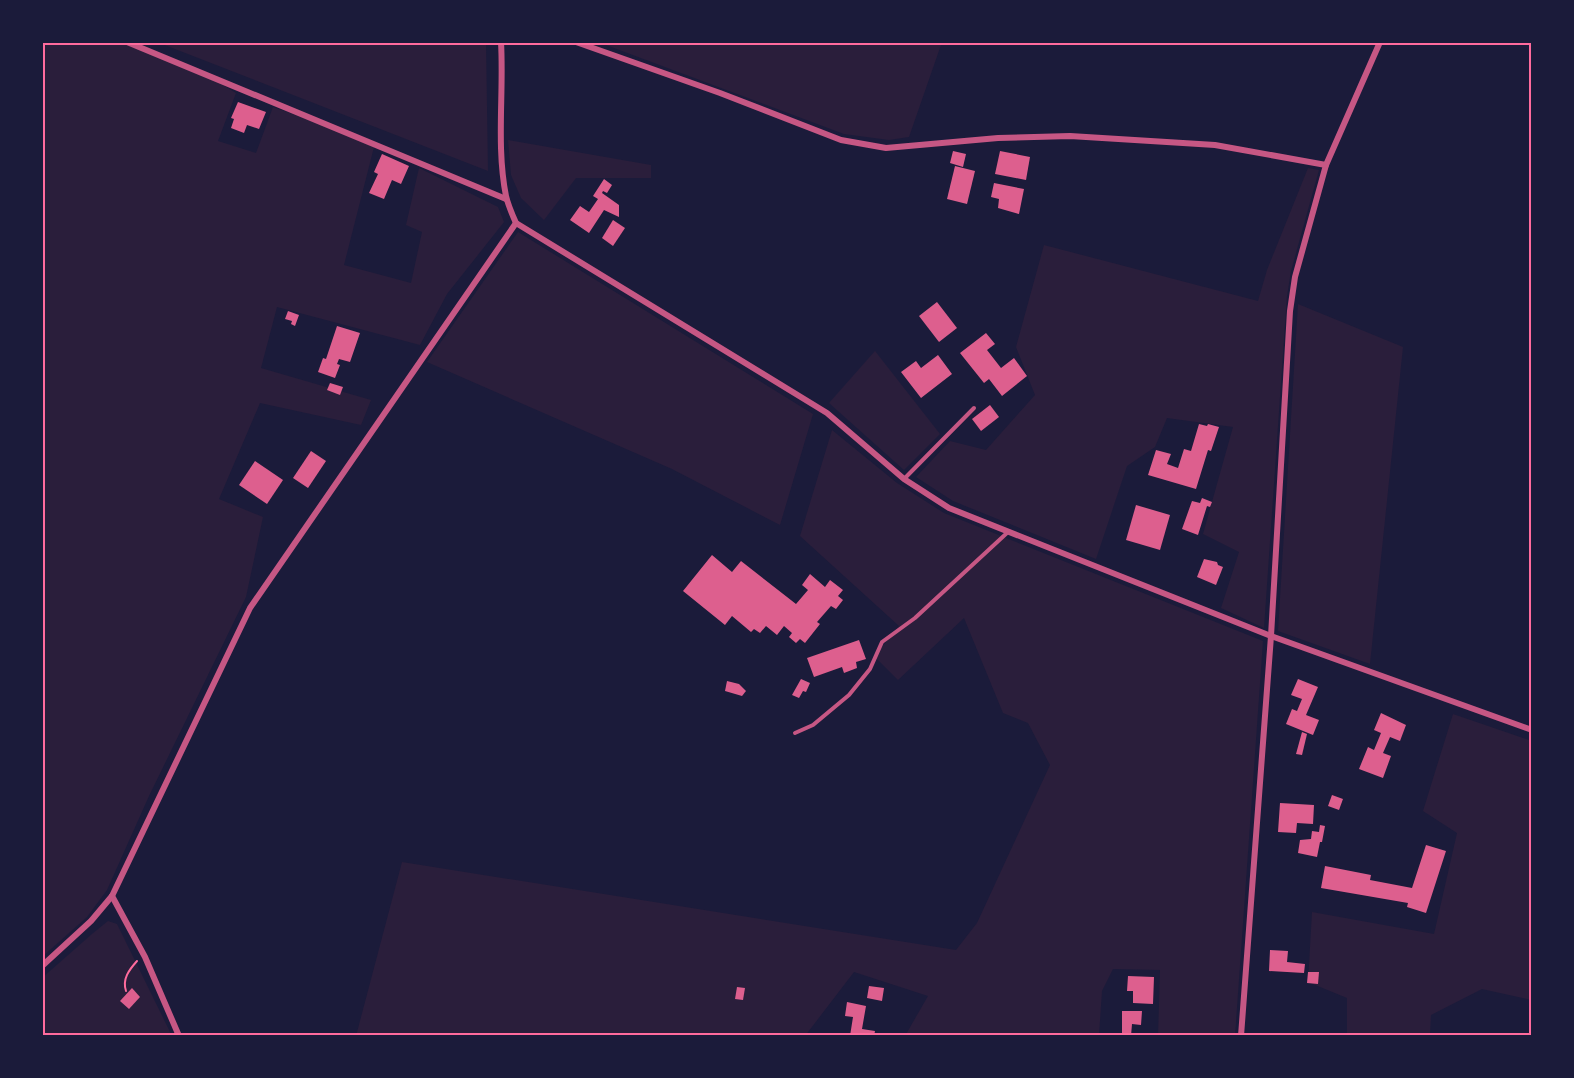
<svg xmlns="http://www.w3.org/2000/svg" width="1574" height="1078" font-family="'Sofia Sans Condensed',sans-serif">
<style>
.green{fill:#2a1e3b}
.building{fill:#dd5f8e}
.lines{fill:none;stroke-linecap:round;stroke-linejoin:round}
.path{stroke:#ff6b9d;stroke-width:2}
.service{stroke:#c65784;stroke-width:4}
.minor{stroke:#c65784;stroke-width:6}
.neatline{fill:none;stroke:#ff6b9d;stroke-width:2}
</style>
<rect width="100%" height="100%" fill="#1b1b3a"/>
<g class="green">
<path d="M42 42H119L150 53 218 82 236 93 218 141 256 153 273 107 324 125 374 147 344 265 411 283 422 232 406 225 419 168 498 207 504 222 447 294 420 345 277 307 261 368 371 400 361 425 260 403 219 499 263 517 246 597 149 796 107 890 87 917 42 957Z"/>
<path d="M157 42H486L488 171 175 49Z"/>
<path d="M598 42H942L909 137 889 140 844 134Z"/>
<path d="M508 140 651 165V178H576L544 220 521 198 511 175Z"/>
<path d="M1308 168 1319 170 1291 271 1287 296 1264 628 1221 608 1239 552 1203 534 1233 427 1167 418 1155 447 1127 466 1096 559 953 501 916 477 950 441 986 450 1035 395 1016 347 1044 245 1258 301 1267 270Z"/>
<path d="M518 232 813 414 780 525 672 469 427 362Z"/>
<path d="M1298 304 1403 347 1370 664 1278 631Z"/>
<path d="M875 351 940 434 904 470 829 403Z"/>
<path d="M832 430 897 483 944 513 1263 641 1235 1036H1158L1160 970 1113 969 1102 991 1099 1036H905L928 996 854 972 805 1036H356L402 862 956 950 977 923 1050 765 1028 723 1003 713 964 618 898 680 874 656 899 626 800 536Z"/>
<path d="M1453 714 1532 741V1000L1482 989 1431 1015 1430 1036H1347V998L1308 982 1312 912 1434 934 1457 833 1423 811Z"/>
<path d="M108 921 117 924 172 1036H42V978L92 934Z"/>
</g>
<g class="building">
<path d="M238 102 266 112 259 129 247 125 244 133 231 128 234 119 231 118Z"/>
<path d="M953 151 966 154 963 167 950 163Z"/>
<path d="M1000 151 1030 157 1026 180 995 174Z"/>
<path d="M382 154 409 166 401 184 392 180 384 199 369 193 378 174 374 172Z"/>
<path d="M955 166 975 171 967 204 947 199Z"/>
<path d="M604 179 612 185 607 193 603 191 602 193 619 205V217L604 210 589 233 570 220 580 206 589 212 598 199 593 196Z"/>
<path d="M994 183 1024 189 1019 214 998 208 999 199 991 197Z"/>
<path d="M613 220 625 228 613 246 602 238Z"/>
<path d="M937 302 957 328 939 342 919 316Z"/>
<path d="M288 311 299 315 295 326 291 324 292 321 285 319Z"/>
<path d="M337 326 360 333 350 362 339 359 337 364 340 365 335 378 318 372 323 358 326 359Z"/>
<path d="M986 333 995 344 987 350 1001 368 1014 358 1027 376 1002 396 989 379 984 383 960 353Z"/>
<path d="M938 355 952 374 921 398 901 372 916 361 921 368Z"/>
<path d="M330 383 343 387 340 395 327 390Z"/>
<path d="M990 405 999 417 981 431 972 419Z"/>
<path d="M1199 424 1207 426 1208 424 1219 427 1211 451 1208 450 1196 489 1148 475 1156 450 1171 454 1167 464 1178 468 1184 449 1191 451Z"/>
<path d="M311 451 326 461 308 488 293 478Z"/>
<path d="M255 461 283 480 267 504 239 485Z"/>
<path d="M1202 498 1212 502 1210 507 1207 506 1198 535 1182 529 1192 501 1200 503Z"/>
<path d="M1136 505 1170 515 1160 550 1126 540Z"/>
<path d="M712 555 732 572 741 561 796 604 808 590 802 585 810 574 825 587 830 580 843 590 838 596 843 600 836 609 831 606 817 622 820 624 805 643 800 639 796 643 789 637 792 633 784 626 777 635 766 626 760 633 754 629 751 632 732 616 725 625 683 591Z"/>
<path d="M1204 559 1217 562 1218 565 1223 567 1216 585 1197 577Z"/>
<path d="M859 640 866 659 856 662 857 668 844 673 842 667 814 677 807 658Z"/>
<path d="M801 679 810 683 806 692 803 691 799 698 792 695Z"/>
<path d="M1298 679 1318 687 1306 715 1319 720 1313 735 1286 724 1292 709 1297 711 1302 699 1291 695Z"/>
<path d="M727 681 739 684 746 691 742 696 725 691Z"/>
<path d="M1381 713 1406 725 1400 741 1390 737 1383 753 1391 756 1383 778 1359 769 1368 747 1374 750 1381 733 1374 730Z"/>
<path d="M1302 732 1307 734 1302 755 1296 754Z"/>
<path d="M1332 795 1343 799 1339 810 1328 806Z"/>
<path d="M1280 803 1314 805 1313 824 1297 823 1296 833 1278 832Z"/>
<path d="M1320 825 1325 826 1322 842H1320L1317 857 1298 853 1300 840 1311 839 1312 831 1319 832Z"/>
<path d="M1426 845 1446 851 1426 913 1407 907 1408 903 1321 888 1325 866 1371 875 1370 880 1412 888Z"/>
<path d="M1270 950 1288 951 1287 962 1305 964 1304 973 1269 971Z"/>
<path d="M1308 972H1319L1318 984 1307 983Z"/>
<path d="M1128 976 1154 977 1153 1004 1133 1003V991H1127Z"/>
<path d="M869 986 884 988 882 1001 867 998Z"/>
<path d="M737 987 745 988 743 1000 735 999Z"/>
<path d="M132 988 140 997 129 1009 120 1001Z"/>
<path d="M847 1002 866 1006 862 1029 875 1031 874 1036H850L853 1017 845 1016Z"/>
<path d="M1122 1011H1142L1141 1025 1132 1024 1131 1036H1122Z"/>
</g>
<g class="lines">
<path class="path" d="M126 991C122 979 129 970 137 961"/>
<g class="service">
<path d="M904 479 974 408"/>
<path d="M795 733 813 725 849 695 870 669 882 642 915 618 1008 532"/>
</g>
<g class="minor">
<path d="M127 42 506 199"/>
<path d="M501 42C504 93 496 146 506 196 508 205 512 214 516 223L827 413 904 479 949 508 1271 636 1532 730"/>
<path d="M576 42 720 93 841 140 886 148 998 138 1070 136 1215 145 1326 165"/>
<path d="M112 896 145 957 179 1036"/>
<path d="M42 966 91 921 112 896 250 608 516 223"/>
<path d="M1241 1036 1271 636 1290 311 1295 277 1326 165 1380 42"/>
</g>
</g>
<rect width="1574" height="1078" fill="none" stroke="#1b1b3a" stroke-width="87"/>
<rect x="44" y="44" width="1486" height="990" class="neatline"/>
</svg>
